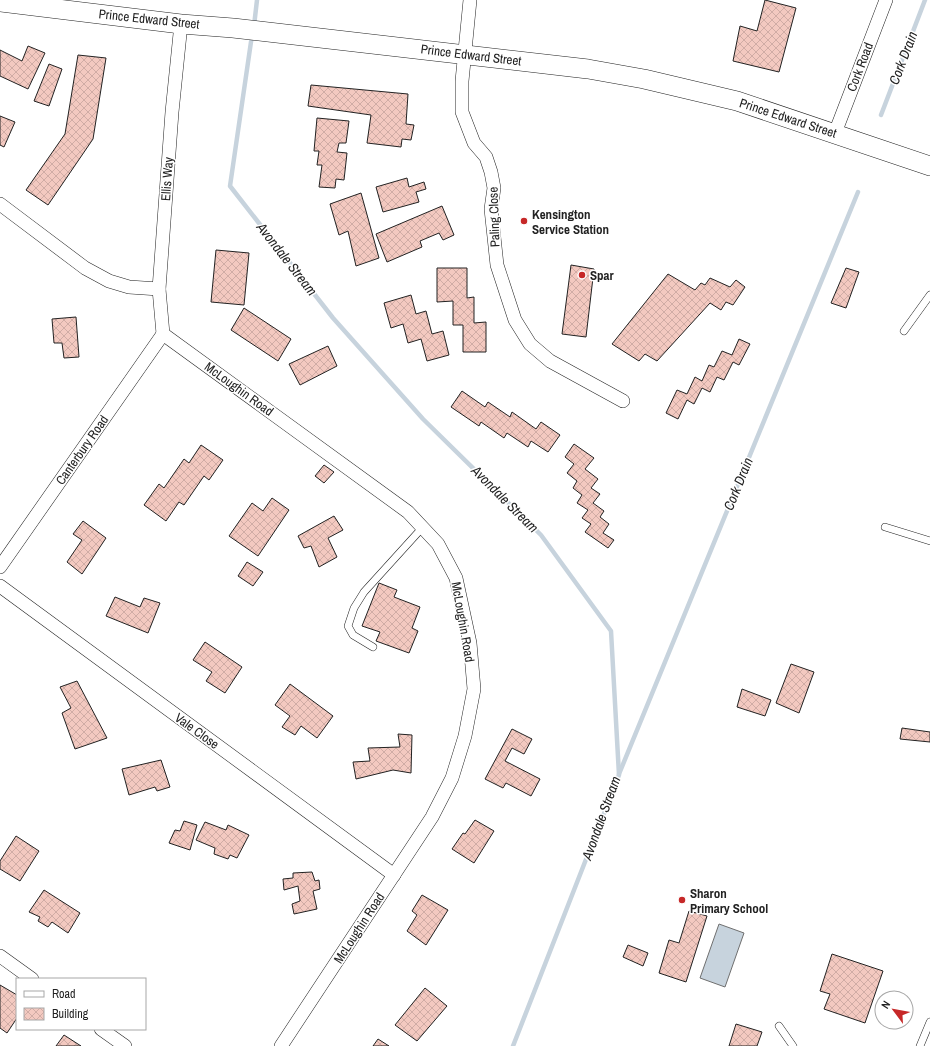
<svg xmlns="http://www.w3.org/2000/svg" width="930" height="1046" font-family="'Archivo Narrow',sans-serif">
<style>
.water{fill:#c7d3dd;stroke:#6f6f6f}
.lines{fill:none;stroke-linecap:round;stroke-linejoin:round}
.stream{stroke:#c7d3dd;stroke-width:4.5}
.building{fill:url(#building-cross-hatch);stroke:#222}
.service-casing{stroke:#222;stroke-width:8}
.minor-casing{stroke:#222;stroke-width:14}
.secondary-casing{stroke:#222;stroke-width:20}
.service{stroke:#fff;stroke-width:7}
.minor{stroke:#fff;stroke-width:13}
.secondary{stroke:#fff;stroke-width:19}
.poi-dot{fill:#c62828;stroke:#fff;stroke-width:1.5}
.labels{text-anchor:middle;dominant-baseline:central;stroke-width:3;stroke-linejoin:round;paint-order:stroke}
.street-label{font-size:13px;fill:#222;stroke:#fff}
.poi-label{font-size:13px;font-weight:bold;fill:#222;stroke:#fff;text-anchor:start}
.water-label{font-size:14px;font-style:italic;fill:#222;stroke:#fff}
</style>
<defs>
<pattern id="building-cross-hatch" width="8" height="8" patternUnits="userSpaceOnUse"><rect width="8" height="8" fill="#f3c9c0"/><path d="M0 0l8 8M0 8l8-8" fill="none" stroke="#d0aca5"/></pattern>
</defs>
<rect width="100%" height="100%" fill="#fff"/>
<path class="water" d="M719 924 744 933 725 987 700 978Z"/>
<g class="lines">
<g class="stream">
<path d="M254 26 257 0"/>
<path d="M252 35 230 186 333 318 423 419 541 535 611 631 619 775 513 1046"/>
<path d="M881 115 925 0"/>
<path d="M619 774 858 192"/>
</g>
</g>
<g class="building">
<path d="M765 0 796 8 779 72 733 61 740 26 757 31Z"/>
<path d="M28 46 45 53 28 89 0 76V50L22 61Z"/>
<path d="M78 55 106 58 93 139 48 205 26 190 65 134Z"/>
<path d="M49 64 62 69 49 106 34 101Z"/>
<path d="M311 85 408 94 406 124 414 125 411 140 402 139 401 147 367 143 371 115 308 106Z"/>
<path d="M0 116 15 122 4 147 0 145Z"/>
<path d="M317 118 349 121 346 143H339L337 152 347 153 344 180 336 179 335 188 319 187 322 165H317L319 151H314Z"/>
<path d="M407 178 409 187 424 182 426 189 416 192 419 202 383 212 376 187Z"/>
<path d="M361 193 379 258 356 266 348 231 339 235 330 204Z"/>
<path d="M442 206 454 235 443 240 439 233 420 241 422 247 387 262 376 234Z"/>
<path d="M216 250 249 253 244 305 211 302Z"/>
<path d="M571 265 594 269 586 337 562 334Z"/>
<path d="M437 268H467V298L474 297V323L486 322V352H463V325H453V301L437 302Z"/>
<path d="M846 268 859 272 846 308 831 303Z"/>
<path d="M668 274 695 290 701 283 705 285 710 278 730 287 736 280 745 287 733 305 726 302 721 310 710 303 657 361 645 354 639 361 612 344Z"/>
<path d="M411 295 416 314 426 311 432 334 443 331 449 355 427 361 421 339 408 343 403 324 391 328 384 303Z"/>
<path d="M244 308 291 339 278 361 231 330Z"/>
<path d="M76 317 79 357 64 358 62 343H54L52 319Z"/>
<path d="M739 339 750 344 739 365 733 362 724 380 717 377 710 392 702 388 694 404 687 400 678 419 666 413 677 390 687 394 695 377 702 381 709 365 714 367 722 351 732 355Z"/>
<path d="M328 346 337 366 300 385 289 364Z"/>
<path d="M462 391 485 407 488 402 510 417 512 412 536 429 541 422 560 435 548 452 531 441 528 447 507 433 504 438 481 422 479 426 451 407Z"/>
<path d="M574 444 594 458 585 469 598 479 591 488 600 494 593 503 604 511 600 517 609 524 603 533 614 540 608 548 585 532 591 524 582 518 588 510 577 503 582 495 573 488 577 481 567 473 574 464 565 457Z"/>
<path d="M201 445 223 460 209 480 204 476 184 505 179 502 166 521 144 505 159 484 164 488 184 459 189 463Z"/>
<path d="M324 465 334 472 324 483 315 476Z"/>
<path d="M272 498 289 510 258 556 229 536 252 503 263 511Z"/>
<path d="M334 516 343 530 328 538 337 557 319 567 311 546 304 548 298 536Z"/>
<path d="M83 521 106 538 82 574 67 562 82 540 73 534Z"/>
<path d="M247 562 263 572 253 586 238 576Z"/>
<path d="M379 583 397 590 394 597 420 607 412 628 418 631 409 653 376 641 380 632 362 626Z"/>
<path d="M115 597 140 607 144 598 160 603 148 633 106 616Z"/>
<path d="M205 642 242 667 225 693 206 681 212 672 193 660Z"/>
<path d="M791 664 814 672 799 713 776 703Z"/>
<path d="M77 681 107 738 75 749 62 713 71 708 60 687Z"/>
<path d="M290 684 333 716 317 738 301 726 295 735 282 727 290 716 275 705Z"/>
<path d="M742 689 771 700 765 716 737 707Z"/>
<path d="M902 728 930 732V742L900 739Z"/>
<path d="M512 729 532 739 524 754 512 748 505 761 540 779 531 796 506 783 503 788 485 779Z"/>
<path d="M398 734 412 735 411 773 393 770 356 779 353 762 370 761 368 748 400 747Z"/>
<path d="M161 760 170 787 157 791 155 787 129 795 122 769Z"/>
<path d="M475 820 494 831 474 863 452 849 463 833 465 834Z"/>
<path d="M184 821 197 825 190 850 169 843 175 830 180 831Z"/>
<path d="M205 822 226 830 228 825 249 835 237 858 230 855 228 859 214 854 215 848 196 840Z"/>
<path d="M16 836 39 851 20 881 0 869V861Z"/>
<path d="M312 872 315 881 319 880 320 889 313 891 317 909 294 914 292 904 300 901 298 886 284 890 283 879 293 878V873Z"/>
<path d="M44 890 80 913 68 933 52 922 48 927 38 921 40 917 29 912Z"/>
<path d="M422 895 448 910 426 945 407 931 417 915 412 911Z"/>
<path d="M689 911 707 916 686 982 659 973 669 940 679 943Z"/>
<path d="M628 945 648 953 643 966 623 957Z"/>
<path d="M832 954 883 971 865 1023 824 1009 830 994 820 991Z"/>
<path d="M0 985 17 995V1018L7 1033 0 1028Z"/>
<path d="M425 988 447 1006 417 1041 395 1025Z"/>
<path d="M736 1024 762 1032 757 1046H729Z"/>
<path d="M64 1035 81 1046H56Z"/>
<path d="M378 1039 389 1046H373Z"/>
</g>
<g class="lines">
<defs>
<g id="service">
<path d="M904 331 930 295"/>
<path d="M885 527 930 541"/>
<path d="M373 647 353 635 348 626 354 608 364 592 423 527"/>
<path d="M779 1026 793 1046"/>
<path d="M920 1046 930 1022"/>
</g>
<g id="minor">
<path d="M470 0 462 81V112L474 143 486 157 491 172 494 188 491 209 497 265 515 320 530 344 550 361 623 401"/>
<path d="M835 133 886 0"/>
<path d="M0 204 85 268 109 281 129 287 159 289"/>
<path d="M163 334 408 512 438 544 456 578 470 643 474 689 465 736 452 778 432 817 281 1046"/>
<path d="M163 334 159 289 172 112 181 24"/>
<path d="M0 567 163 334"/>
<path d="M0 586 394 875"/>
<path d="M0 956 32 979"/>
<path d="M101 1029 125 1046"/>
</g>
<path id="secondary" d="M0 2 181 24 233 28 588 69 644 79 737 101 930 166"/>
</defs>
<use href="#service" class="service-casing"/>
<use href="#minor" class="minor-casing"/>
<use href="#secondary" class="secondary-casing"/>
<use href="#service" class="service"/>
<use href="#minor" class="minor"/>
<use href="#secondary" class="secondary"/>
</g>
<g class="poi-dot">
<circle cx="524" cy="221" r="4"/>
<circle cx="582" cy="275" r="4"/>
<circle cx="682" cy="900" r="4"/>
</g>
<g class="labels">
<g class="street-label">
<text transform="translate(149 19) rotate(6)">Prince Edward Street</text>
<text transform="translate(471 55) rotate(7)">Prince Edward Street</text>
<text transform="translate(860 67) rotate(-69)">Cork Road</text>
<text transform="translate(788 118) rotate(18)">Prince Edward Street</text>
<text transform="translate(167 179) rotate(-86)">Ellis Way</text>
<text transform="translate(494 217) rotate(-92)">Paling Close</text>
<text transform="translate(239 389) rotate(36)">McLoughin Road</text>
<text transform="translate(82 450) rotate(-55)">Canterbury Road</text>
<text transform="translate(463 622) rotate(80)">McLoughin Road</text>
<text transform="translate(197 731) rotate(36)">Vale Close</text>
<text transform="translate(359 928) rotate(-57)">McLoughin Road</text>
</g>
<g class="poi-label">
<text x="532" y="214">Kensington<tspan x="532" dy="15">Service Station</tspan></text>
<text x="590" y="275">Spar</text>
<text x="690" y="893">Sharon<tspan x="690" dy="15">Primary School</tspan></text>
</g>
<g class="water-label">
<text transform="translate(903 58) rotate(-69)">Cork Drain</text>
<text transform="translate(287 259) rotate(52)">Avondale Stream</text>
<text transform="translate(738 484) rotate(-68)">Cork Drain</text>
<text transform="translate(505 499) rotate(45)">Avondale Stream</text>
<text transform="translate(601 818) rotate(-70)">Avondale Stream</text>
</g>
</g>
<rect x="16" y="978" width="130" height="52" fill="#ffffff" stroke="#a7a7a7"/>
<rect x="24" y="991" width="20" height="6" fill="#ffffff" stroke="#a7a7a7"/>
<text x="52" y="998" font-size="12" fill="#222222">Road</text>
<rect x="24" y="1008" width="20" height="12" fill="url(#building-cross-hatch)" stroke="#a7a7a7"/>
<text x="52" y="1018" font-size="12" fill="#222222">Building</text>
<g transform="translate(894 1010) rotate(302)"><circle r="19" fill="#ffffff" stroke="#a7a7a7"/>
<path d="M0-3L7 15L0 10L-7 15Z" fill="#c62828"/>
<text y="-6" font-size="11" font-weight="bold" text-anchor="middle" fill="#222222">N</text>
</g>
</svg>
